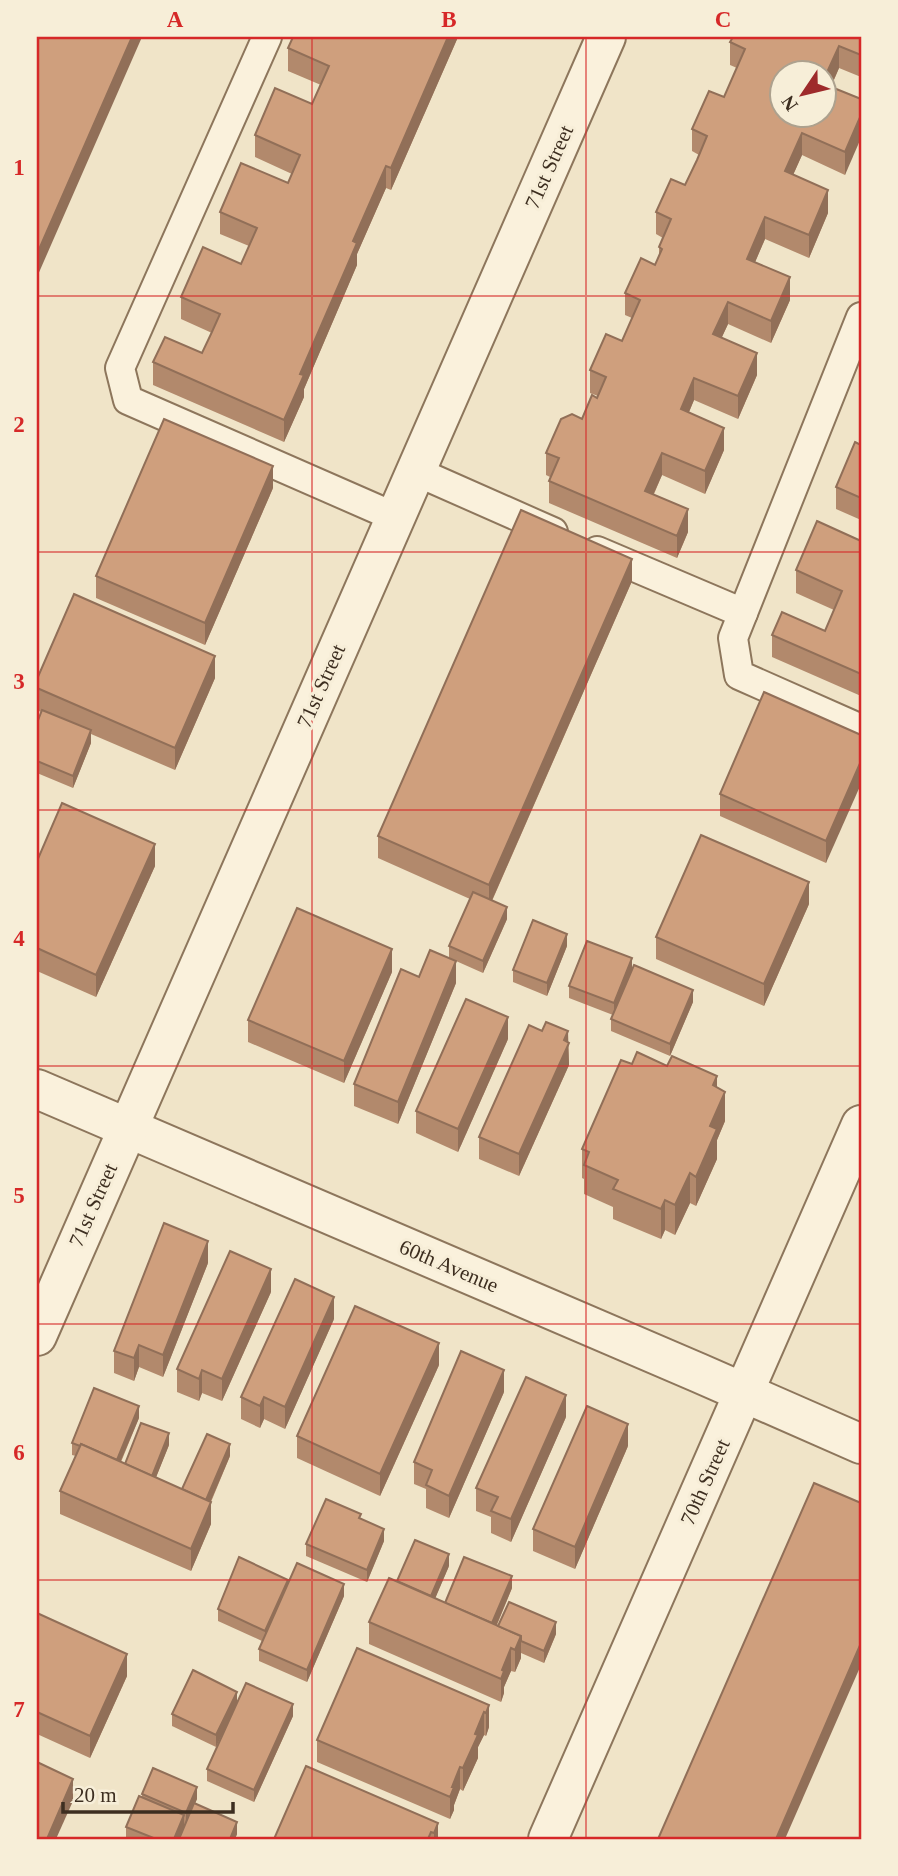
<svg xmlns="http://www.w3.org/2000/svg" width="898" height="1876" font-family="'Times New Roman',serif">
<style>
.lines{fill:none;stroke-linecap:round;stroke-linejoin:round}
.lane-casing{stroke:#8d765c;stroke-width:32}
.street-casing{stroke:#8d765c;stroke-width:42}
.lane{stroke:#faf1dc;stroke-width:28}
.street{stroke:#faf1dc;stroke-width:38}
.wall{fill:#b2896c}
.shaded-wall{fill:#916f58}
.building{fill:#cf9f7d;stroke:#916f58;stroke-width:2}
.grid{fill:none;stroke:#d62828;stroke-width:2;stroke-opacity:0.55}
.labels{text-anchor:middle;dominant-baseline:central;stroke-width:6;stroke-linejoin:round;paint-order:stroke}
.street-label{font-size:21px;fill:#3d2e20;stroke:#f7eed8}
.neatline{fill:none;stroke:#d62828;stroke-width:2.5}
.grid-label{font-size:23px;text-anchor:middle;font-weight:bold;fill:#d62828}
</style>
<rect width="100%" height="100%" fill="#f0e4c8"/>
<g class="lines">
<defs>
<g id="lane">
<path d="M267 37 120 368 128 400 395 517"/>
<path d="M861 317 733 638 739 675 861 729"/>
<path d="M415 471 553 532"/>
<path d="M597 551 743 613"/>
</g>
<g id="street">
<path d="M37 1089 699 1373 861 1444"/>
<path d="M37 1336 606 37"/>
<path d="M548 1839 861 1125"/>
</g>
</defs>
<use href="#lane" class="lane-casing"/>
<use href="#street" class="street-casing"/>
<use href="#lane" class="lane"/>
<use href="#street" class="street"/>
</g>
<g class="wall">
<path d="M458 37 391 190 386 188 357 254V265L304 389V397L284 442 153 385V362L202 353 212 333 181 319V297L241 264 249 246 220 234V212L288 183 292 174 255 157V135L312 104 321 85 288 71V48Z"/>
<path d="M861 37V77L839 68 831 87 861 99 845 175 802 155 793 175 828 213 809 258 765 239 755 262 790 300 771 343 728 324 722 337 757 375 738 419 694 400 689 412 724 450 705 494 662 475 654 494 688 532 677 558 549 503V481L550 477 546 475V453L582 419 597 398 598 396 590 393V370L622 341 632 318 625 315V293L655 265 659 257V247L663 238 656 234V212L685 185 699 155 692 151V129L724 97 737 68 730 65V42Z"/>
<path d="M861 445V520L836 509V487Z"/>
<path d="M273 488 205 645 96 598V576Z"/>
<path d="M861 541V696L772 657V635L825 631 834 610 796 593V570Z"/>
<path d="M632 581 492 901 507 919 483 973 456 961V983L398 1124 354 1106V1084L419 977 449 958V946L470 899 378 858V836Z"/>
<path d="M215 678 175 770 91 734V743L73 788 37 773V723L41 712 37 710V679Z"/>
<path d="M861 735 826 863 720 816V794Z"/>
<path d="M37 861 155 866 96 997 37 971Z"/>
<path d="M809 904 764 1006 656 959V937Z"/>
<path d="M567 946 547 996 513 982V970Z"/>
<path d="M632 968 693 1002 670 1056 611 1031V1019L613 1015 569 998V986Z"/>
<path d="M392 972 344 1083 248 1042V1020Z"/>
<path d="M508 1039 458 1152 416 1133V1111Z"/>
<path d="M568 1042 569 1065 519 1176 479 1159V1137Z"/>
<path d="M632 1064 717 1087 725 1121 717 1140V1159L696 1206 690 1203 675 1235 665 1230 661 1239 613 1219V1207L584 1194V1179L582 1178V1149Z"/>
<path d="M208 1263 163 1377 139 1367 134 1381 114 1373V1351Z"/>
<path d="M271 1292 222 1401 202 1393 199 1401 177 1392V1369Z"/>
<path d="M334 1319 285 1429 264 1419 260 1428 241 1419V1397Z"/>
<path d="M439 1365 380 1496 297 1458V1436Z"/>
<path d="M504 1392 449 1518 426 1508V1489L414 1484V1462Z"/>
<path d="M566 1417 511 1542 491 1533V1517L476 1511V1488Z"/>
<path d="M139 1418 121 1462 125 1464 169 1445 156 1477 182 1489 230 1456 211 1502V1524L191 1571 60 1514V1491L76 1456 72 1455V1443Z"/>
<path d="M628 1446 575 1569 533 1551V1529Z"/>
<path d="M361 1519 384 1541 367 1582 306 1556V1544Z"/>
<path d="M449 1566 435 1598 445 1603 512 1588 497 1625 556 1634 544 1663 521 1653V1658L515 1672 511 1671 504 1687V1693L501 1702 369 1644V1622Z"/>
<path d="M288 1585 344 1596 307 1682 259 1661V1649L262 1641 218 1621V1609Z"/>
<path d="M37 1613 127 1676 90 1758 37 1734Z"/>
<path d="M237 1702 293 1716 254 1802 207 1781V1769L227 1725 216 1747 172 1726V1714Z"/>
<path d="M489 1705V1727L486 1736 484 1735 478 1747V1758L463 1791 460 1789 454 1805V1810L450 1819 317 1762V1740Z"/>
<path d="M142 1794 197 1799 195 1803 237 1834 235 1839H126V1827L142 1797Z"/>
<path d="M438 1823V1839H274Z"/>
</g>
<g class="shaded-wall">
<path d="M132 37H142L37 277V254Z"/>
<path d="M448 37H458L391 190V168Z"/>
<path d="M839 46V68L824 102V79Z"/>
<path d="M861 115V138L845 175V152Z"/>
<path d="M802 133V155L785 193V171Z"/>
<path d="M386 166V188L357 254V265L304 389V397L284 442V420L300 374 353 241Z"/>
<path d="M828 190V213L809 258V235Z"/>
<path d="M765 217V239L747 281V259Z"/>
<path d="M790 277V300L771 343V321Z"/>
<path d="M728 302V324L713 356V334Z"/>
<path d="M757 353V375L738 419V396Z"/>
<path d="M694 378V400L681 431V409Z"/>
<path d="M724 428V450L705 494V471Z"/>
<path d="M662 453V475L645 513V491Z"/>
<path d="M273 466V488L205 645V623Z"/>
<path d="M688 509V532L677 558V536Z"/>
<path d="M632 559V581L489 907V885Z"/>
<path d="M215 656V678L175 770V748Z"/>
<path d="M91 730V743L73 788V776Z"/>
<path d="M861 761V784L826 863V841Z"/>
<path d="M39 812V835L37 839V817Z"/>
<path d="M155 844V866L96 997V975Z"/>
<path d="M809 882V904L764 1006V984Z"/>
<path d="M507 907V919L483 973V961Z"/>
<path d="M567 934V946L547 996V983Z"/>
<path d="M392 949V972L344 1083V1061Z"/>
<path d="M632 958V970L614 1015V1003Z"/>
<path d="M456 961V983L398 1124V1102Z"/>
<path d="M693 990V1002L670 1056V1044Z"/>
<path d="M508 1017V1039L458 1152V1129Z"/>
<path d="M568 1031 569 1065 519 1176V1154Z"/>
<path d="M717 1076V1106L713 1085Z"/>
<path d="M725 1092V1121L717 1140V1159L696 1206V1177L710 1126Z"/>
<path d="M690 1173V1203L675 1235V1205Z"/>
<path d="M665 1200V1230L661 1239V1209Z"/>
<path d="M208 1241V1263L163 1377V1355Z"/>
<path d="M271 1269V1292L222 1401V1379Z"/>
<path d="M334 1297V1319L285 1429V1407Z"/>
<path d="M439 1343V1365L380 1496V1474Z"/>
<path d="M139 1345V1367L134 1381V1358Z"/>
<path d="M202 1370V1393L199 1401V1379Z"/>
<path d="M504 1370V1392L449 1518V1496Z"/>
<path d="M566 1395V1417L511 1542V1519Z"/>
<path d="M264 1397V1419L260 1428V1406Z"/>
<path d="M139 1406V1418L116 1472V1460Z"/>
<path d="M628 1424V1446L575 1569V1547Z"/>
<path d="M169 1433V1445L151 1490V1478Z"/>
<path d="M230 1444V1456L206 1512V1500Z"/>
<path d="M211 1502V1524L191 1571V1549Z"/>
<path d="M384 1529V1541L367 1582V1570Z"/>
<path d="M449 1554V1566L429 1613V1601Z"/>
<path d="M512 1576V1588L491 1638V1626Z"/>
<path d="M288 1580V1592L265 1643V1631Z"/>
<path d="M344 1584V1596L307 1682V1670Z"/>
<path d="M556 1622V1634L544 1663V1651Z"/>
<path d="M521 1636V1658L515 1672V1650Z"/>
<path d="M861 1643V1665L785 1839H776Z"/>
<path d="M511 1648V1671L504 1687V1693L501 1702V1679L502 1670Z"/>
<path d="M127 1654V1676L90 1758V1736Z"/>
<path d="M237 1692V1704L216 1747V1735Z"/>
<path d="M293 1704V1716L254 1802V1790Z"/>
<path d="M489 1705V1727L486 1736V1713Z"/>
<path d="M484 1712V1735L478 1747V1758L463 1791V1768L475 1734Z"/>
<path d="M460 1767V1789L454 1805V1810L450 1819V1797L452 1787Z"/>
<path d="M73 1779V1801L56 1839H47Z"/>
<path d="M197 1787V1799L186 1825V1813Z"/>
<path d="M184 1815V1827L179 1839H174Z"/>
<path d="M237 1822V1834L235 1839H230Z"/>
<path d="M438 1823V1839H434V1833Z"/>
</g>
<g class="building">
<path d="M37 37H132L37 254Z"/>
<path d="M293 37H448L391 168 386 166 353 241 357 243 300 374 304 375 284 420 153 362 165 337 202 353 211 334 220 314 181 297 203 247 241 264 257 228 220 212 241 163 288 183 300 155 255 135 275 88 312 104 329 66 288 48Z"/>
<path d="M733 37H861V55L839 46 824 79V74H782V116H824V84L861 99V115L845 152 802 133 785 171 828 190 809 235 765 217 747 259 790 277 771 321 728 302 713 334 757 353 738 396 694 378 681 409 724 428 705 471 662 453 645 491 688 509 677 536 549 481 559 458 546 453 561 419 572 414 582 419 592 395 597 398 606 377 590 370 606 334 622 341 640 300 625 293 641 258 655 265 662 249 659 247 671 219 656 212 671 179 685 185 697 160 707 136 692 129 709 91 724 97 745 49 730 42Z"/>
<path d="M164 419 273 466 205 623 96 576Z"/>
<path d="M855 442 861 445V498L836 487Z"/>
<path d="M521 510 632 559 489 885 378 836Z"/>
<path d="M817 521 861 541V674L772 635 782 612 825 631 842 591 796 570Z"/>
<path d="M74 594 215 656 175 748 37 688V679Z"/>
<path d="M764 692 861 735V761L826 841 720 794Z"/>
<path d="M42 710 91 730 73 776 37 761V723Z"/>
<path d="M62 803 155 844 96 975 37 948V861Z"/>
<path d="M701 835 809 882 764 984 656 937Z"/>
<path d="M473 892 507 907 483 961 449 946Z"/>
<path d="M297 908 392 949 344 1061 248 1020Z"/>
<path d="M533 920 567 934 547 983 513 970Z"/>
<path d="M587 941 632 958 614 1003 569 986Z"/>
<path d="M430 950 456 961 398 1102 354 1084 401 969 419 977Z"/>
<path d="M634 965 693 990 670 1044 611 1019Z"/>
<path d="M466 999 508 1017 458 1129 416 1111Z"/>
<path d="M546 1022 568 1031 564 1040 569 1043 519 1154 479 1137 529 1025 542 1031Z"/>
<path d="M637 1052 667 1066 672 1056 717 1076 713 1085 725 1092 710 1126 717 1129 696 1177 690 1173 675 1205 665 1200 661 1209 613 1189 618 1180 584 1165 589 1152 582 1149 621 1060 632 1064Z"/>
<path d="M164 1223 208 1241 163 1355 139 1345 134 1358 114 1351Z"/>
<path d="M230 1251 271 1269 222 1379 202 1370 199 1379 177 1369Z"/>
<path d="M295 1279 334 1297 285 1407 264 1397 260 1406 241 1397Z"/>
<path d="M355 1306 439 1343 380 1474 297 1436Z"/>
<path d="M461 1351 504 1370 449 1496 426 1485 432 1470 414 1462Z"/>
<path d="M526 1377 566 1395 511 1519 491 1511 498 1497 476 1488Z"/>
<path d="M94 1388 139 1406 117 1460 81 1444 80 1446 72 1443Z"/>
<path d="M587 1406 628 1424 575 1547 533 1529Z"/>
<path d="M141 1423 169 1433 152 1476 125 1464Z"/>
<path d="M207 1434 230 1444 206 1500 182 1489Z"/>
<path d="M81 1444 211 1502 191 1549 60 1491Z"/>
<path d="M814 1483 861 1503V1643L776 1839H658Z"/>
<path d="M326 1499 361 1514 359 1518 384 1529 367 1570 306 1544Z"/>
<path d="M415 1540 449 1554 431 1596 397 1581Z"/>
<path d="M239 1557 288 1580 265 1631 218 1609Z"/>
<path d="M464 1557 512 1576 492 1623 445 1603Z"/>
<path d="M297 1563 344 1584 307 1670 259 1649Z"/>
<path d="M389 1578 521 1636 515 1650 511 1648 502 1670 504 1671 501 1679 369 1622Z"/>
<path d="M509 1602 556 1622 544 1651 521 1641V1636L498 1626Z"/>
<path d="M37 1613 127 1654 90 1736 37 1712Z"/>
<path d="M357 1648 489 1705 486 1713 484 1712 475 1734 478 1735 463 1768 460 1767 452 1787H454L450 1797 317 1740Z"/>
<path d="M193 1670 237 1692 216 1735 172 1714Z"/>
<path d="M246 1683 293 1704 254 1790 207 1769Z"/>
<path d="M37 1762 73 1779 47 1839H37Z"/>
<path d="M306 1766 438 1823 434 1833 431 1832 428 1839H274Z"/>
<path d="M153 1768 197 1787 186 1813 142 1794Z"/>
<path d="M139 1796 184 1815 174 1839H156L126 1827Z"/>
<path d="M194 1803 237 1822 230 1839H179Z"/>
</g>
<path class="grid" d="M312 37V1839M586 37V1839M37 296H861M37 552H861M37 810H861M37 1066H861M37 1324H861M37 1580H861"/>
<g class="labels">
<g class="street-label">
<text transform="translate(549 167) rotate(-66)">71st Street</text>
<text transform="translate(321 686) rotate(-66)">71st Street</text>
<text transform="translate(93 1205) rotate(-66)">71st Street</text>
<text transform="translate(449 1266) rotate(23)">60th Avenue</text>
<text transform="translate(705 1482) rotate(-66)">70th Street</text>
</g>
</g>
<rect width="898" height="1876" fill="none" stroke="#f7eed8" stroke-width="77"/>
<g transform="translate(803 94) rotate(235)"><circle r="33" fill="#f7eed8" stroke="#ada18e" stroke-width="2"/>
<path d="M0-5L12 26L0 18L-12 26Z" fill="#9e2a2b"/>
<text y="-10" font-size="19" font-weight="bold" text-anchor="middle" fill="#3d2e20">N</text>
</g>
<path d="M63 1802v10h170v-10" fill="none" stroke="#3d2e20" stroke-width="3.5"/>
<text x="74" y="1802" font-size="21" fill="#3d2e20" stroke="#f7eed8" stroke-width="5" paint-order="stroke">20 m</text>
<rect x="38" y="38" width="822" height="1800" class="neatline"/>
<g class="grid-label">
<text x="175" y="27">A</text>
<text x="449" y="27">B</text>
<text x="723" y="27">C</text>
<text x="19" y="175">1</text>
<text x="19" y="432">2</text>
<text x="19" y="689">3</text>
<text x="19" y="946">4</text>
<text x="19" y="1203">5</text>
<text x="19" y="1460">6</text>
<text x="19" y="1717">7</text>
</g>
</svg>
